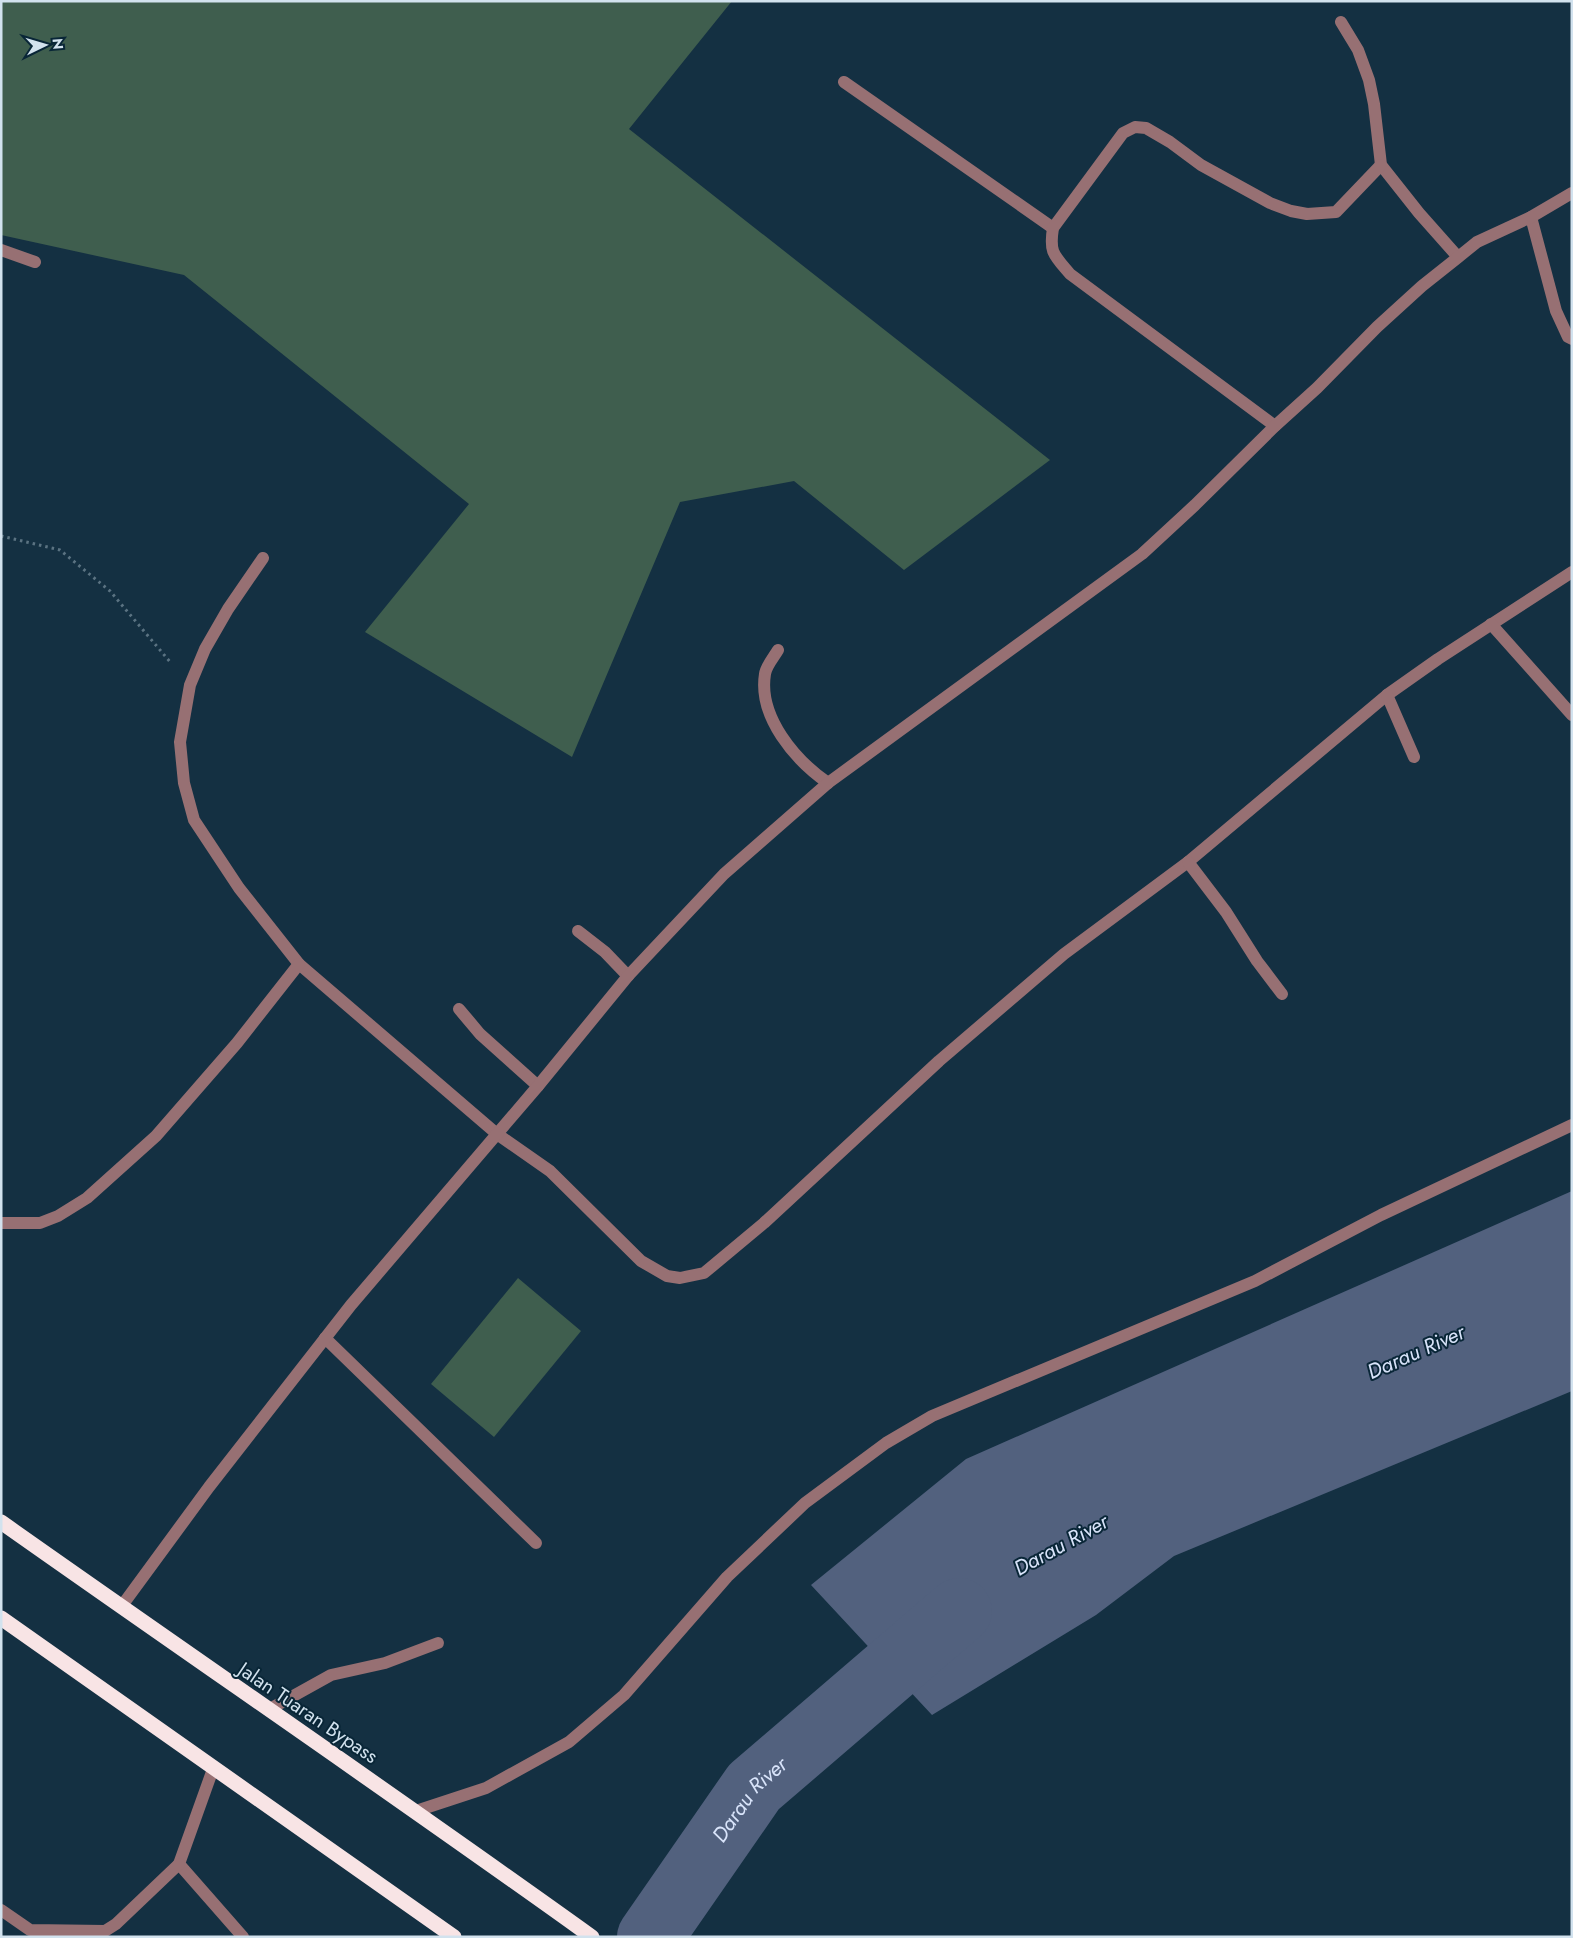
<svg xmlns="http://www.w3.org/2000/svg" width="1573" height="1938" font-family="Jost,sans-serif">
<style>
.green{fill:#3f5e4e}
.water{fill:#52617e}
.lines{fill:none;stroke-linecap:round;stroke-linejoin:round}
.river{stroke:#52617e;stroke-width:66}
.path{stroke:#5b7382;stroke-width:3;stroke-dasharray:2.5 4;stroke-linecap:butt}
.minor{stroke:#977073;stroke-width:12}
.highway{stroke:#f8e4e5;stroke-width:15}
.labels{text-anchor:middle;dominant-baseline:central;stroke-width:4;stroke-linejoin:round;paint-order:stroke}
.street-label{font-size:20px;fill:#d2e2ee;stroke:#092637}
.water-label{font-size:21px;font-style:italic;fill:#d9e4fa;stroke:#092637}
</style>
<rect width="100%" height="100%" fill="#143042"/>
<g class="green">
<path d="M1 1H732L629 129 1050 460 904 570 794 481 680 502 572 757 365 632 469 504 184 275 1 235Z"/>
<path d="M518 1278 581 1331 494 1437 431 1384Z"/>
</g>
<path class="water" d="M1572 1191V1391L1174 1556 1096 1615 932 1715 811 1585 966 1459Z"/>
<g class="lines">
<path class="river" id="s1" d="M650 1937 754 1787 959 1611"/>
<path class="path" d="M1 536 60 550 110 591 171 663"/>
<g class="minor">
<path d="M1341 22 1358 50 1369 80 1374 104 1381 165 1419 213 1458 257"/>
<path d="M844 82 1053 228"/>
<path d="M1531 217 1556 311 1568 337 1572 339"/>
<path d="M1 250 35 262"/>
<path d="M1275 426 1070 274C1054 255 1049 253 1053 228L1123 133 1135 127 1146 128 1170 142 1201 165 1270 203 1291 211 1307 214 1336 212 1381 165"/>
<path d="M263 558 228 609 205 649 190 685 180 742 184 783 194 820 239 888 299 964 497 1134 550 1171 641 1261 667 1276 680 1278 704 1273 764 1223 939 1061 1064 954 1188 862 1387 695 1438 659 1572 572"/>
<path d="M1491 624 1572 715"/>
<path d="M778 650C774 657 766 666 765 674 758 717 795 760 828 783"/>
<path d="M1387 695 1414 757"/>
<path d="M1188 862 1226 912 1257 961 1282 994"/>
<path d="M578 931 605 952 628 976"/>
<path d="M459 1009 480 1034 538 1086"/>
<path d="M1 1223H40L58 1216 87 1198 156 1136 237 1043 299 964"/>
<path d="M325 1338 536 1543"/>
<path d="M121 1607 209 1487 351 1305 538 1086 628 976 724 874 828 783 1142 554 1195 505 1275 426 1317 388 1377 327 1422 286 1456 259 1477 242 1531 217 1572 193"/>
<path d="M268 1710 331 1675 385 1663 438 1643"/>
<path d="M213 1769 179 1864 243 1937"/>
<path d="M416 1811 486 1788 569 1742 624 1695 727 1577 805 1503 886 1443 932 1416 1255 1281 1381 1215 1572 1125"/>
<path d="M1 1910 30 1930 105 1931 116 1924 179 1864"/>
</g>
<g class="highway">
<path d="M1 1522C198 1661 397 1797 592 1937"/>
<path d="M1 1618 454 1937"/>
</g>
</g>
<g class="labels">
<g class="street-label">
<text transform="translate(308 1713) rotate(34)">Jalan Tuaran Bypass</text>
</g>
<g class="water-label">
<text transform="translate(1416 1352) rotate(-24)">Darau River</text>
<text transform="translate(1061 1545) rotate(-29)">Darau River</text>
<text stroke="none"><textPath href="#s1" startOffset="170">Darau River</textPath></text>
</g>
</g>
<rect width="1573" height="1938" fill="none" stroke="#d2e2ee" stroke-width="5"/>
<g transform="translate(45 45) rotate(85)" stroke="#092637" stroke-width="4" paint-order="stroke">
<path d="M0-4L9 19L0 12L-9 19Z" fill="#d2e2ee"/>
<text y="-8" font-size="14" font-weight="bold" text-anchor="middle" fill="#d2e2ee">N</text>
</g>
</svg>
